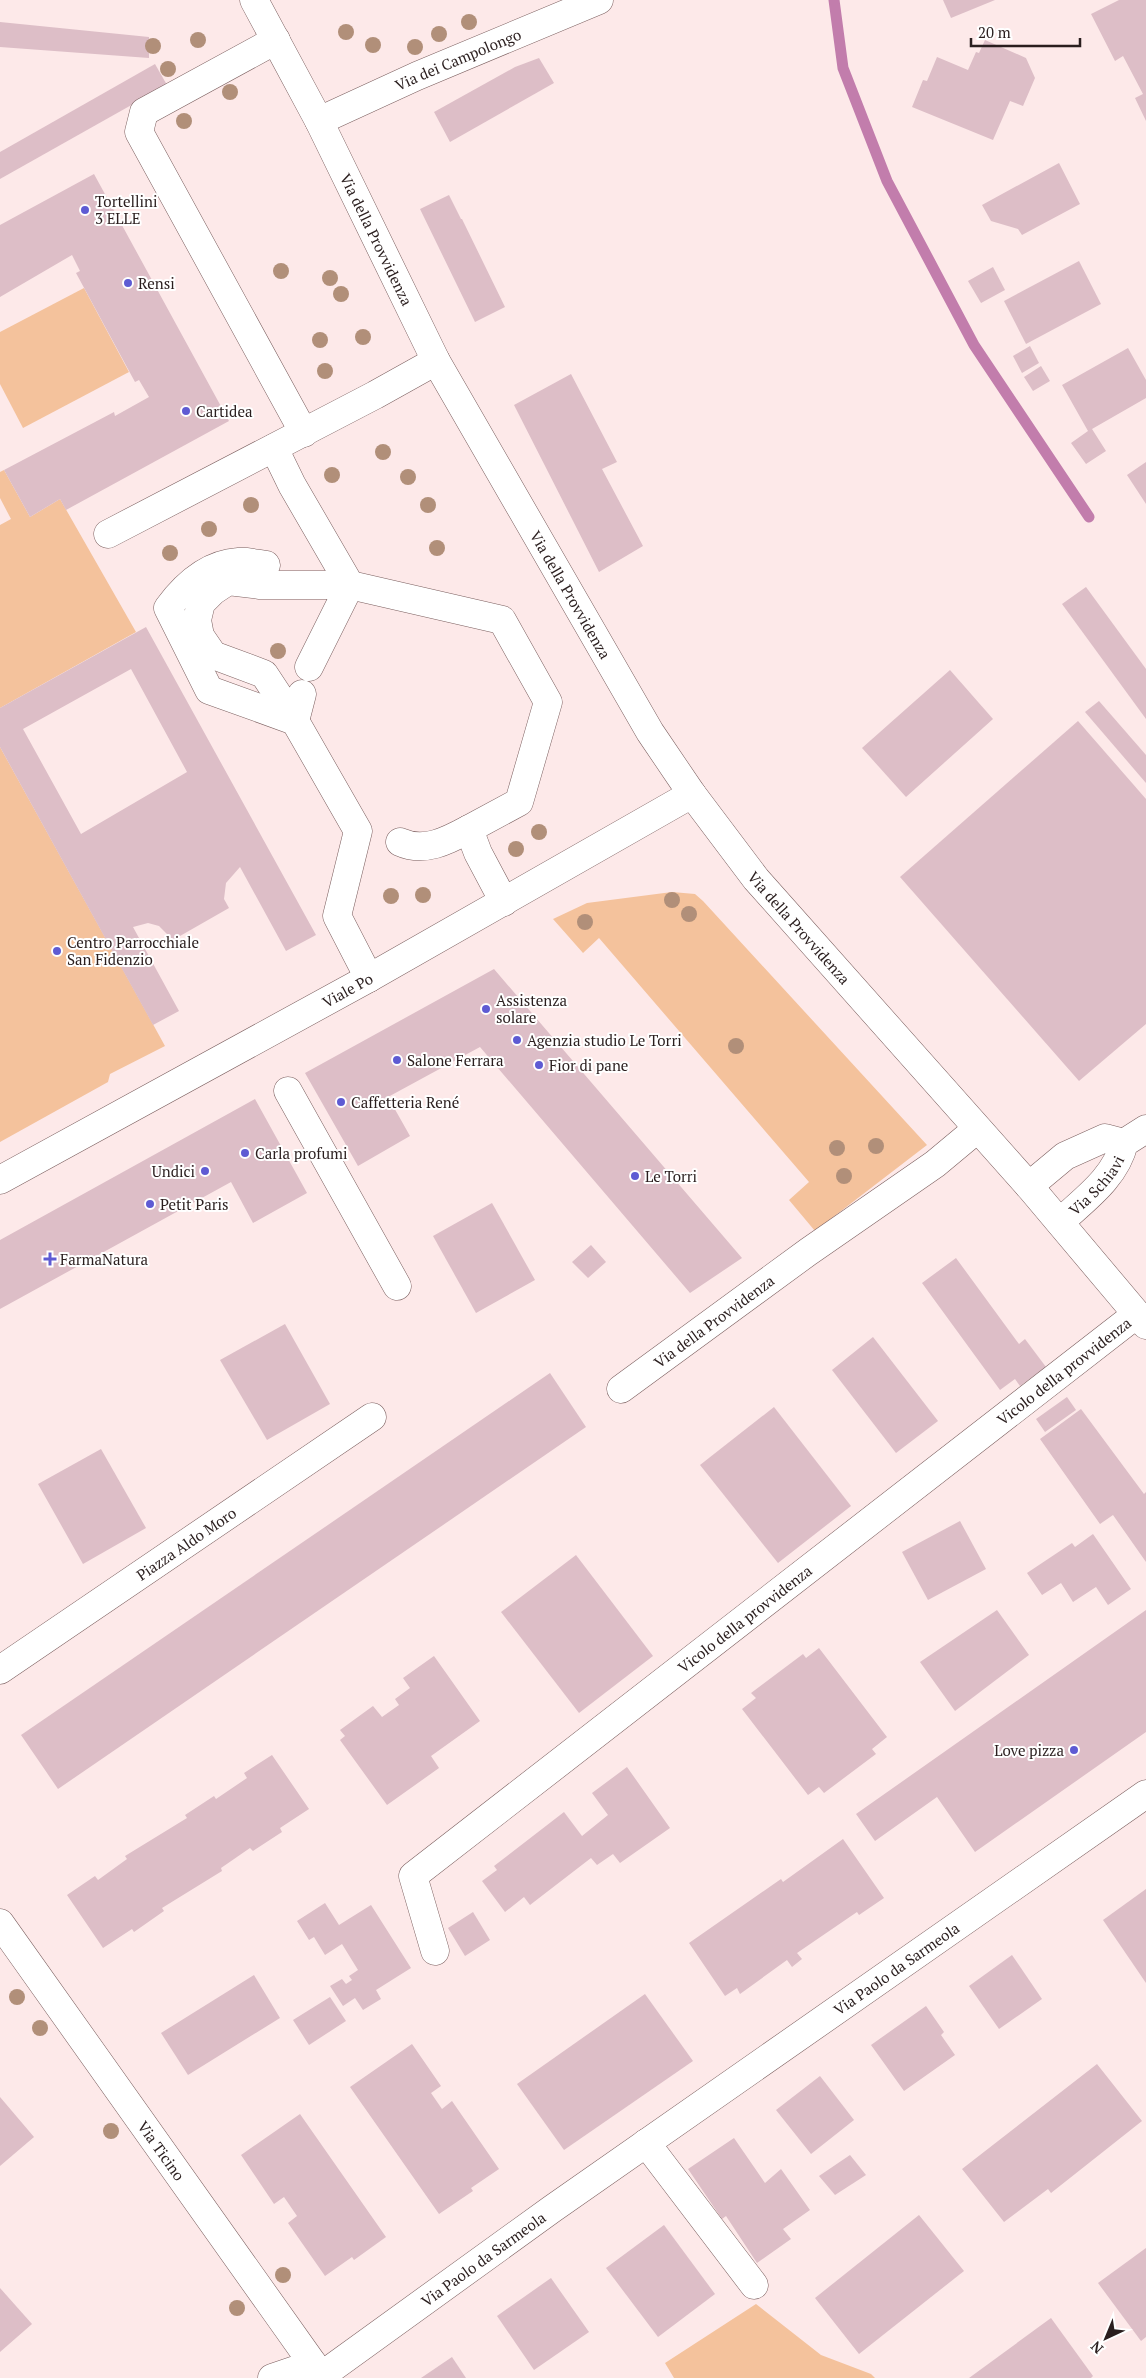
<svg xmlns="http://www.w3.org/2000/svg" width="1146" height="2378" font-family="'PT Serif',serif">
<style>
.green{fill:#f4c29c}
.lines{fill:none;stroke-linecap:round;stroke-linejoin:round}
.stream{stroke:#c27dac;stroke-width:11}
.building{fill:#ddbec7;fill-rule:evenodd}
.minor-casing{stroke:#7b5f5f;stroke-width:29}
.major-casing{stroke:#7b5f5f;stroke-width:29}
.minor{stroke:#fff;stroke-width:28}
.major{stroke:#fff;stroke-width:28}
.tree{fill:#b18f79}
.poi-dot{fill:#5e5bd3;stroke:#fff;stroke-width:2}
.labels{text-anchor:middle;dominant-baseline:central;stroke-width:4;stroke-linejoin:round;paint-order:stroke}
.street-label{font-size:15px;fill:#2a1e1e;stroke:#fff}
.poi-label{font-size:15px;fill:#2a1e1e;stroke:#fff;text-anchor:start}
</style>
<rect width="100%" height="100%" fill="#fde9e9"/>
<g class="green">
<path d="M84 288 129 372 23 428 0 384V332Z"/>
<path d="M4 470 30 517 60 499 136 632 0 708V525L11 519 0 498V472Z"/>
<path d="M0 747 165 1046 110 1074 108 1082 0 1142Z"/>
<path d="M672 892 695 894 703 901 927 1145 815 1231 789 1200 809 1182 599 938 583 953 553 919 587 903Z"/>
<path d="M756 2304 821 2355 871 2374 875 2378H674L665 2363Z"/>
</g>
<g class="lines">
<path class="stream" d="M834 0 843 68 887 181 974 345 1089 517"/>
</g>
<g class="building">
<path d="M943 0H995L951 18Z"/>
<path d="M1119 0H1146V121L1135 98 1143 94 1123 56 1115 61 1091 14Z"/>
<path d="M0 22 149 37V58L0 47Z"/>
<path d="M985 40 1026 58 1035 78 1023 106 1010 101 993 140 912 107 923 80 927 81 937 57 968 70 976 52 979 53Z"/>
<path d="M539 58 554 83 450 142 434 112 515 67Z"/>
<path d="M155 64 167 85 0 179V152Z"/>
<path d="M1059 163 1080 204 1022 235 1018 229 991 221 982 205Z"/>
<path d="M94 174 229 421 66 510 60 499 30 517 4 470 114 412 115 416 149 397 139 380 135 382 76 273 80 271 72 255 0 297V225Z"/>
<path d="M449 195 461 219H462L505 307 475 322 420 209Z"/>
<path d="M1079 261 1101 304 1026 344 1004 301Z"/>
<path d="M993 267 1005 290 981 303 968 281Z"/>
<path d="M1030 346 1039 363 1022 373 1013 356Z"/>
<path d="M1128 348 1146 380V398L1092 429 1106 451 1086 464 1071 443 1088 431 1062 385Z"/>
<path d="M1041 366 1050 381 1033 391 1024 377Z"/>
<path d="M571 374 617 462 602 469 643 546 599 572 514 405Z"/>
<path d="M1146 462V504L1127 475Z"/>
<path d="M1086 587 1146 669V719L1062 604Z"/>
<path d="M146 627 316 935 286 951 240 867 226 883 224 899 229 908 173 940 159 926 148 923 133 927 179 1011 153 1025 0 747V708ZM131 669 187 772 81 834 23 729Z"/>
<path d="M950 670 993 719 906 797 862 748Z"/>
<path d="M1099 701 1146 755V783L1085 712Z"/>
<path d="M1078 721 1146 799V1024L1079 1081 900 877Z"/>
<path d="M494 969 742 1258 690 1293 480 1047 388 1097 410 1136 358 1166 305 1073Z"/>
<path d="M255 1099 307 1193 253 1223 231 1182 0 1309V1240Z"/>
<path d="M492 1203 535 1280 476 1313 433 1236Z"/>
<path d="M591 1245 606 1262 588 1278 572 1262Z"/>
<path d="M956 1258 1019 1344 1025 1339 1046 1367 1020 1386 1015 1379 1000 1390 922 1283Z"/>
<path d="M285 1324 330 1404 267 1440 220 1360Z"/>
<path d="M873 1337 938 1421 896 1453 832 1370Z"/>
<path d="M550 1373 586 1427 58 1789 21 1735Z"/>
<path d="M1067 1397 1076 1410 1045 1432 1036 1419Z"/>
<path d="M774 1407 851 1506 778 1563 700 1465Z"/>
<path d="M1081 1409 1144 1494 1146 1492V1562L1113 1515 1100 1524 1040 1439Z"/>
<path d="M101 1449 146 1528 83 1564 38 1484Z"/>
<path d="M960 1521 986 1569 928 1600 902 1552Z"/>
<path d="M1093 1534 1131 1589 1108 1605 1096 1587 1073 1602 1061 1583 1042 1595 1027 1573 1072 1543 1075 1547Z"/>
<path d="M576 1555 653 1656 579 1713 501 1612Z"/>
<path d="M997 1610 1029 1655 955 1711 920 1662Z"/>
<path d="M1146 1610V1732L975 1852 937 1797 875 1841 856 1814Z"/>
<path d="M819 1648 887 1737 872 1749 876 1754 824 1793 819 1787 808 1795 742 1709 756 1698 751 1693 803 1654 806 1658Z"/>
<path d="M434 1656 480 1721 431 1756 439 1768 387 1805 340 1740 345 1736 340 1730 373 1706 382 1717 399 1705 395 1699 410 1688 403 1678Z"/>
<path d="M272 1755 309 1809 280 1828 282 1832 253 1851 250 1848 221 1868 222 1871 162 1908 164 1911 134 1932 132 1929 103 1948 67 1895 95 1876 98 1880 127 1859 125 1856 187 1818 185 1815 214 1796 216 1799 247 1778 244 1773Z"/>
<path d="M627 1767 670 1828 620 1863 613 1854 597 1865 591 1858 530 1905 524 1897 505 1912 482 1881 497 1870 494 1866 564 1812 582 1836 608 1815 592 1793Z"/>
<path d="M843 1839 884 1898 859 1915 857 1912 797 1953 802 1959 792 1967 787 1960 740 1994 737 1988 725 1996 689 1943 781 1879 783 1882Z"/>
<path d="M1146 1889V1983L1103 1920Z"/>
<path d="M325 1903 339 1925 371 1905 411 1968 376 1990 381 1999 363 2010 355 1998 343 2006 330 1986 342 1979 346 1984 352 1980 349 1976 358 1970 342 1944 325 1955 314 1937 309 1940 297 1921Z"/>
<path d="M473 1912 490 1940 465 1956 448 1928Z"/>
<path d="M1012 1955 1042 1999 999 2029 969 1986Z"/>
<path d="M254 1975 280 2018 188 2075 161 2033Z"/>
<path d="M645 1994 693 2061 564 2150 517 2084Z"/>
<path d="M330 1997 346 2021 309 2045 293 2020Z"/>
<path d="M926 2006 944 2032 941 2035 955 2055 904 2091 871 2045Z"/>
<path d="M412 2044 441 2086 431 2093 442 2109 452 2101 499 2169 471 2188 473 2191 439 2214 350 2087Z"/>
<path d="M1097 2064 1142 2121 1051 2193 1048 2189 1004 2222 962 2169Z"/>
<path d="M820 2076 854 2120 811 2154 776 2110Z"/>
<path d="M0 2097 34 2137 0 2166Z"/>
<path d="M300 2114 386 2237 354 2260 352 2257 325 2276 288 2223 297 2216 284 2197 274 2204 241 2155Z"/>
<path d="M734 2138 765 2183 781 2169 810 2210 783 2229 791 2239 757 2263 726 2216 722 2219 688 2169Z"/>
<path d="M850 2155 866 2175 835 2195 819 2176Z"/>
<path d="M919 2215 964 2271 859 2354 815 2298Z"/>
<path d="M664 2225 715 2294 658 2337 606 2268Z"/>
<path d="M1146 2248V2337L1141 2341 1098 2283Z"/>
<path d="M551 2278 589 2332 534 2370 497 2316Z"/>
<path d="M0 2288 32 2324 0 2352Z"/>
<path d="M1051 2318 1093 2376 1091 2378H969Z"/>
<path d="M452 2357 466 2378H421Z"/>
</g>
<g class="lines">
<defs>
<g id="minor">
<path d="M276 40 144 112 139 132 304 433"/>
<path id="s1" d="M319 121 417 76 599 0"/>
<path d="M274 448 292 485 350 585 502 620 548 702 519 802 469 829 478 853 504 902"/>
<path d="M108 534 375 395 436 361"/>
<path d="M266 565C257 564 247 561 238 562 208 564 185 585 168 608L209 690 295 721 358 831 337 916 369 978"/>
<path d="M302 694 295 721 264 674 213 655 200 636 197 620 201 603 213 591 228 581 260 585H350L309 667"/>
<path d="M400 842C424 853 447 841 469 829"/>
<path d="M288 1091 397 1286"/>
<path id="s2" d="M0 1180 369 978 692 794"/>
<path d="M1029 1186 1065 1156 1105 1138 1124 1143"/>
<path id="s3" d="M1060 1222C1085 1199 1116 1177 1124 1143L1146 1129"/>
<path id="s4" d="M621 1389 808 1252 935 1164 977 1129"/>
<path id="s5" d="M0 1670 372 1417"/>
<path id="s6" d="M0 1923 323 2378"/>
<path id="s7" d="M435 1951 413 1876 1137 1314"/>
<path d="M646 2143 754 2285"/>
<path id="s8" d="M321 2376 552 2209 1146 1794"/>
<path d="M272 2378 313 2364"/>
</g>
<g id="major">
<path id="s9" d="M254 0 319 121 436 361 650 732 692 794 756 879 1029 1186 1146 1325"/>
</g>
</defs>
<use href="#minor" class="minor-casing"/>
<use href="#major" class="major-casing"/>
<use href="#minor" class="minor"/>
<use href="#major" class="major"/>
</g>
<g class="tree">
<circle cx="469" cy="22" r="8"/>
<circle cx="346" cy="32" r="8"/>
<circle cx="439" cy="34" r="8"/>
<circle cx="198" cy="40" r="8"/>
<circle cx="373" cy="45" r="8"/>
<circle cx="153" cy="46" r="8"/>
<circle cx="415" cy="47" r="8"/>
<circle cx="168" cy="69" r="8"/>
<circle cx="230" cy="92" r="8"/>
<circle cx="184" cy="121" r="8"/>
<circle cx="281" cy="271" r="8"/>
<circle cx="330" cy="278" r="8"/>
<circle cx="341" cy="294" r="8"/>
<circle cx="363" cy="337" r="8"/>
<circle cx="320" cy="340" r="8"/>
<circle cx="325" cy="371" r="8"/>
<circle cx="383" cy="452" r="8"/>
<circle cx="332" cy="475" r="8"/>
<circle cx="408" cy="477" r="8"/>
<circle cx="251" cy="505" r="8"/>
<circle cx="428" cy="505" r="8"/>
<circle cx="209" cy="529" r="8"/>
<circle cx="437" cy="548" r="8"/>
<circle cx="170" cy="553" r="8"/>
<circle cx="278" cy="651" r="8"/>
<circle cx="539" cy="832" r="8"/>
<circle cx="516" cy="849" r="8"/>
<circle cx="423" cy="895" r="8"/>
<circle cx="391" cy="896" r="8"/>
<circle cx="672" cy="900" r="8"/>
<circle cx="689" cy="914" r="8"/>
<circle cx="585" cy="922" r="8"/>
<circle cx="736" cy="1046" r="8"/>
<circle cx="876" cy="1146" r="8"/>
<circle cx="837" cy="1148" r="8"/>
<circle cx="844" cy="1176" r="8"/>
<circle cx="17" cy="1997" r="8"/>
<circle cx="40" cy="2028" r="8"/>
<circle cx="111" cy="2131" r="8"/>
<circle cx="283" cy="2275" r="8"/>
<circle cx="237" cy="2308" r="8"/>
</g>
<g class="poi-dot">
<circle cx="85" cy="210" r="5"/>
<circle cx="128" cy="283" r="5"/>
<circle cx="186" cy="411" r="5"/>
<circle cx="57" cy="951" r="5"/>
<circle cx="486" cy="1009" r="5"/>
<circle cx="517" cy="1040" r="5"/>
<circle cx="397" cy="1060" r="5"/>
<circle cx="539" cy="1065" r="5"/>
<circle cx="341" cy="1102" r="5"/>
<circle cx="245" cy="1153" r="5"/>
<circle cx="205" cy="1171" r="5"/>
<circle cx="635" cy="1176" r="5"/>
<circle cx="150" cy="1204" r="5"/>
<path d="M47.5 1251.5h5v5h5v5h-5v5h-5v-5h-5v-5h5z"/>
<circle cx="1074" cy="1750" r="5"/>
</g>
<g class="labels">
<g class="street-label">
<text stroke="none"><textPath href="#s1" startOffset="152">Via dei Campolongo</textPath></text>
<text stroke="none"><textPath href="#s9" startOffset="269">Via della Provvidenza</textPath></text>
<text stroke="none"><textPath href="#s9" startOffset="674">Via della Provvidenza</textPath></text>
<text stroke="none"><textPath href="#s9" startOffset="1079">Via della Provvidenza</textPath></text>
<text stroke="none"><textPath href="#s2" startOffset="396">Viale Po</textPath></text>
<text stroke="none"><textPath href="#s3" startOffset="52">Via Schiavi</textPath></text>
<text stroke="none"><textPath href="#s4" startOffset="115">Via della Provvidenza</textPath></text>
<text stroke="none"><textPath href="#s7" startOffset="902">Vicolo della provvidenza</textPath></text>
<text stroke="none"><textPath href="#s5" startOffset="225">Piazza Aldo Moro</textPath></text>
<text stroke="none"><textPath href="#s7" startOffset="498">Vicolo della provvidenza</textPath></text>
<text stroke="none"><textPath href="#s8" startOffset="705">Via Paolo da Sarmeola</textPath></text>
<text stroke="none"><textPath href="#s6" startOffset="279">Via Ticino</textPath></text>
<text stroke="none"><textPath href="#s8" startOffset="200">Via Paolo da Sarmeola</textPath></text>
</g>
<g class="poi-label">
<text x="95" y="201">Tortellini<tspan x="95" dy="17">3 ELLE</tspan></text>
<text x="138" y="283">Rensi</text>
<text x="196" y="411">Cartidea</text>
<text x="67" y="942">Centro Parrocchiale<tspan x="67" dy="17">San Fidenzio</tspan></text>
<text x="496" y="1000">Assistenza<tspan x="496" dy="17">solare</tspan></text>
<text x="527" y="1040">Agenzia studio Le Torri</text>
<text x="407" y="1060">Salone Ferrara</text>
<text x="549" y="1065">Fior di pane</text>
<text x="351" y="1102">Caffetteria René</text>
<text x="255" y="1153">Carla profumi</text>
<text x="195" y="1171" text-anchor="end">Undici</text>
<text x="645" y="1176">Le Torri</text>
<text x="160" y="1204">Petit Paris</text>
<text x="60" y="1259">FarmaNatura</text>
<text x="1064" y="1750" text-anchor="end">Love pizza</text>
</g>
</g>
<g transform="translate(1106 2338) rotate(224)" stroke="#ffffff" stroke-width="4" paint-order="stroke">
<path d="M0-4L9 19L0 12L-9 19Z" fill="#2a1e1e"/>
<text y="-8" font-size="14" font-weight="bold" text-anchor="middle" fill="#2a1e1e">N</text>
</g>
<path d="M971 38v8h109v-8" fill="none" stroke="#2a1e1e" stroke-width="2.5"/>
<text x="978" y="38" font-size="15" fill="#2a1e1e" stroke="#ffffff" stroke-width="4" paint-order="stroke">20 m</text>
</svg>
